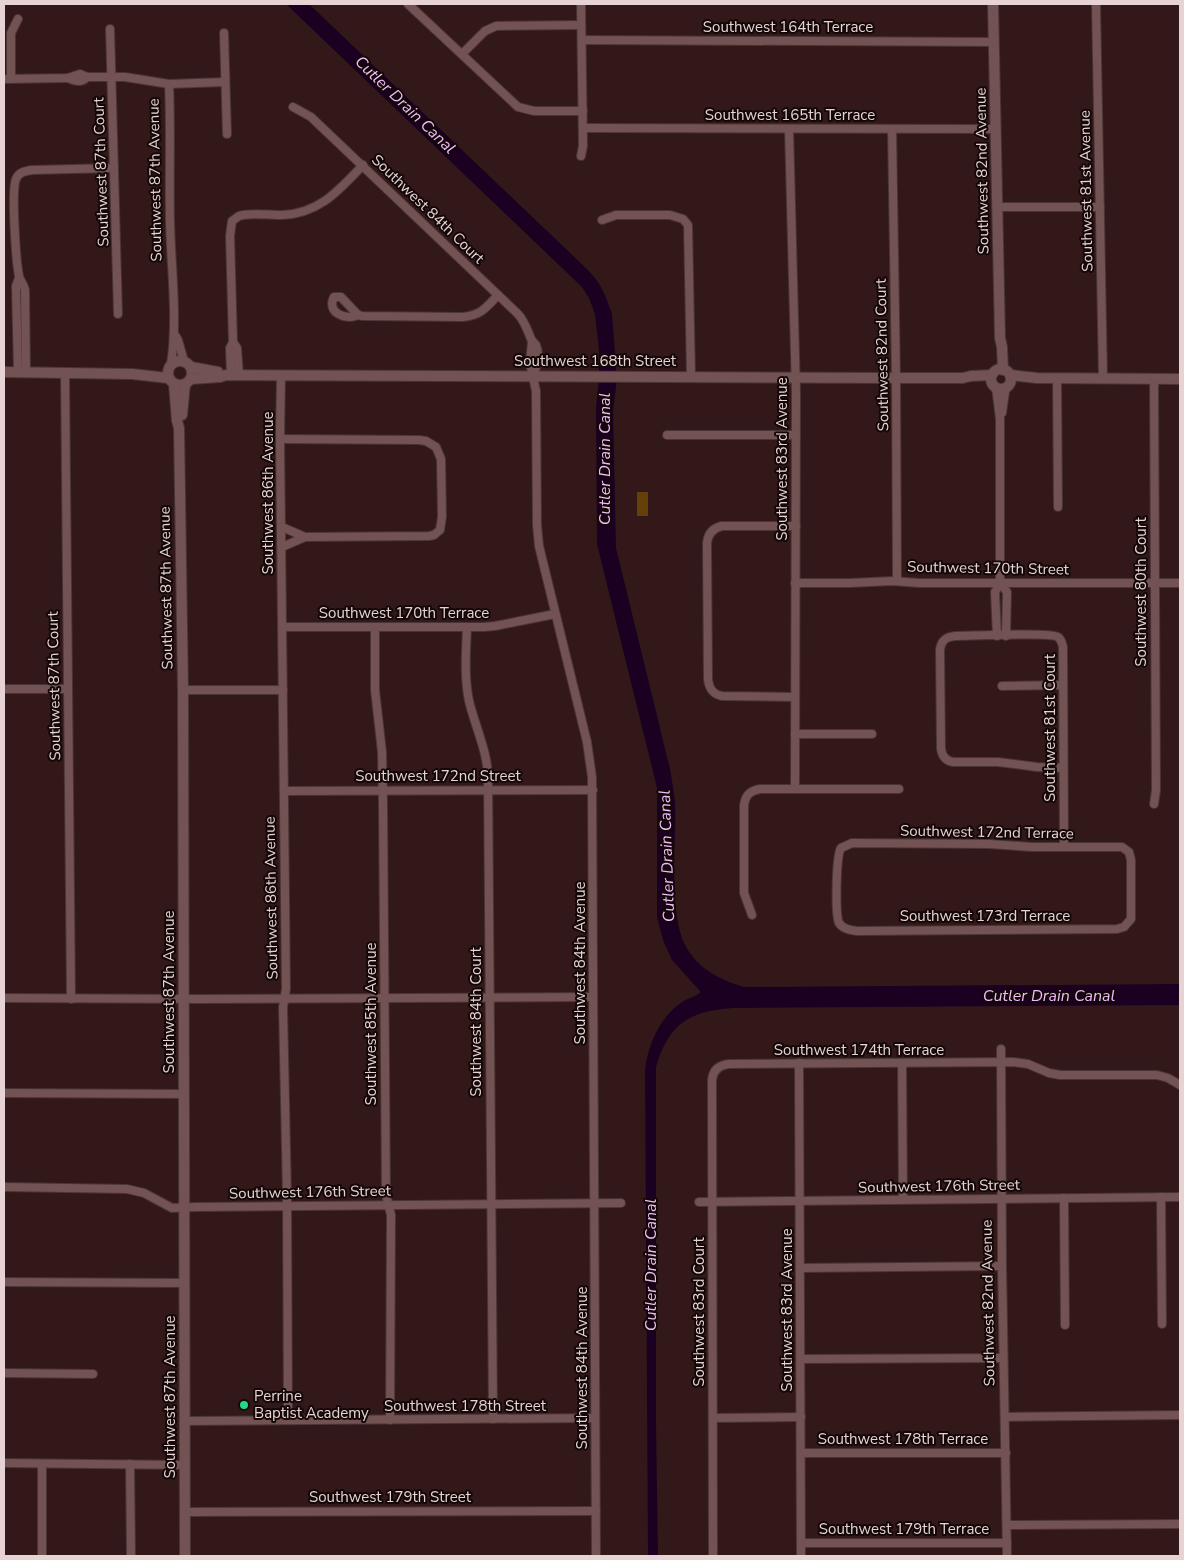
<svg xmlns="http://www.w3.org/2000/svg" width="1184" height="1560" font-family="'Nunito Sans',sans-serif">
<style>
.green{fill:#644109}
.water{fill:#1b0021}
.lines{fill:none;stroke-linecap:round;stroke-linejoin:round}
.minor-casing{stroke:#4a3536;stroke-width:10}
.tertiary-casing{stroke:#4a3536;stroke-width:12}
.minor{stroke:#725253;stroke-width:8}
.tertiary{stroke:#725253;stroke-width:10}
.poi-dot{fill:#22d887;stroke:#130707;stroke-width:2}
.labels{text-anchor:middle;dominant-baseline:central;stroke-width:4;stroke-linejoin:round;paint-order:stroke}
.street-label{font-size:15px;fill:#e7d3d3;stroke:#130707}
.poi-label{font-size:15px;fill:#e7d3d3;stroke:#130707;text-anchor:start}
.water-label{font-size:16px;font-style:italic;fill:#efbdf7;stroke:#130707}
</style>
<rect width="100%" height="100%" fill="#331819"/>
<rect class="green" x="637" y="492" width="11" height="24"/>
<path class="water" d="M286 4H309L589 271 598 282 605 295 612 314 617 379 613 410 616 548 670 769C672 781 674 792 675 803 677 843 666 922 690 953 702 971 723 981 744 987L1180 984V1005L734 1008C688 1011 669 1024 656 1067V1422L658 1556H648L645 1070C648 1044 660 1017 682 1002 688 998 695 997 700 993V991L672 960 663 940 657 917V788L597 544 596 407 599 379V350L595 314 589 298 582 287Z"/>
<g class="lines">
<defs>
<g id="minor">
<path d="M408 4 518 107 534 111H583"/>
<path d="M1096 4 1103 378"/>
<path d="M110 29 118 314"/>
<path d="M224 33 227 134"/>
<path d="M582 40 994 42"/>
<path d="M462 54 485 31 496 26 581 25"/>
<path d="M68 78C74 81 82 83 87 77"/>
<path d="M4 79 68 78 80 74 87 77H125L169 84 225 82"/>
<path d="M11 79V33L18 19"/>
<path d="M169 84C171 130 169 176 170 222 171 268 178 320 171 364"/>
<path d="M293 107 311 117 518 314C525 322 527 329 531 339 532 341 534 343 536 345 540 354 537 367 533 376"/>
<path d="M583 128 996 129"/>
<path d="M789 129 796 392 795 789"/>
<path d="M892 129 896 378 897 581"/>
<path d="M581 156 583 146 581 4"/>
<path d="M997 207H1100"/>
<path d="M602 220 616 215H670L683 219 688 225 691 377"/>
<path d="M358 315C345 321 326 312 334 297H341L358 315 362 316 463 317C481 315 486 308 498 295"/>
<path d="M175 335 178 340 184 361"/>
<path d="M532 341 530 363 536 391 537 525 539 546 587 742 592 777 596 1556"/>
<path d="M18 372 16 286 19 278"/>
<path d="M26 372 25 290C24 284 20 281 19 276 16 261 11 191 16 179 19 172 25 171 32 170L114 168"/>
<path d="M65 373 71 999"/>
<path d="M231 375 230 348 233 342"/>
<path d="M239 375 237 348 233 342 230 236 232 221 239 216 243 215C256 213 269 215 282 215 319 214 339 190 363 165"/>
<path d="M281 375 280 439 286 989 283 1007 287 1196 288 1420"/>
<path d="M1057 378 1058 507"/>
<path d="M996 387 1000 419V583L995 592 997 636"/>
<path d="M1002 413 1005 392 1007 387"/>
<path d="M667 435H796"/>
<path d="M280 439 419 440 426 441 436 447 441 459 442 517 440 530 434 535 429 536 305 537 282 547"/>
<path d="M282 527 305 537"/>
<path d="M795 583H850L892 581 920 583H1180"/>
<path d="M1000 583 1007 592 1006 636"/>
<path d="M282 627H484L495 626 555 614"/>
<path d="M375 627V690L382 752 383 806 386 1195 391 1215 390 1420"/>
<path d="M467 627C466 651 464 677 469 701 475 726 487 750 488 776L493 1419"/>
<path d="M1002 686 1063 685"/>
<path d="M4 689H68"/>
<path d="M183 690H283"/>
<path d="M795 697 722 696C712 694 709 688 708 679L707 543C708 534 713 528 722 526H796"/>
<path d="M795 734H872"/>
<path d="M1063 768 1037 767 998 762H953C946 761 942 756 941 749L940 650C941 641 945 637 955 636 969 636 1051 632 1058 637 1062 640 1062 644 1063 647L1064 847"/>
<path d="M284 791 593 790"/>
<path d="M1154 804 1156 790 1154 379"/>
<path d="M852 843 989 844 1032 847H1122L1129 852 1131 860V919L1124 927 1117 929 857 931C850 930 843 929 839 923 835 914 836 856 841 848Z"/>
<path d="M752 915 744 893V806C745 796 749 791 760 789H899"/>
<path d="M4 998 200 999 593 997"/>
<path d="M1001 1049 1002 1266 1007 1556"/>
<path d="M799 1063 801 1556"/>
<path d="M902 1063 903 1200"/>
<path d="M4 1093 184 1094"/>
<path d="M4 1187 127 1189 144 1193 172 1208 196 1207 621 1203"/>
<path d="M1161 1197 1162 1324"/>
<path d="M1064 1198 1065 1325"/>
<path d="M699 1202 1180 1197"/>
<path d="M800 1268 1002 1266"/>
<path d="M4 1282 185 1283"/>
<path d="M801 1359 1003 1358"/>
<path d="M4 1373 93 1374"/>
<path d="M1005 1417 1180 1415"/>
<path d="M713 1418 801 1417"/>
<path d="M185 1421 595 1418"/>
<path d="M801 1453H1006"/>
<path d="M4 1463 185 1465"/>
<path d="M42 1464V1556"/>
<path d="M130 1464 131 1556"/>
<path d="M185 1512 596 1511"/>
<path d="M1007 1525 1180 1524"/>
<path d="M801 1543H1007"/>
<path d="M713 1556 712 1080C713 1070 719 1065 729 1064L1013 1062 1028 1064 1049 1073 1060 1075H1157L1168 1078 1180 1085"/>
</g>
<g id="tertiary">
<path d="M993 4 1000 338 1002 347 1003 370"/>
<circle cx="180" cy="373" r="12"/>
<path d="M191 367 218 372"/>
<circle cx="1001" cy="379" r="10"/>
<path d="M4 372 132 374 168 378"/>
<path d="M1010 375 1037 378 1180 379"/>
<path d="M191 379 220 377 226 375 896 378H963L971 376 992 375"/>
<path d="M174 384 177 421 179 428 183 690 185 1556"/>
<path d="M182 415 185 384"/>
</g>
</defs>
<use href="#minor" class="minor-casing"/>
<use href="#tertiary" class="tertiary-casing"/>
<use href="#minor" class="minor"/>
<use href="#tertiary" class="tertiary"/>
</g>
<circle class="poi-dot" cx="244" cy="1405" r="5"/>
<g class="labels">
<g class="street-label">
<text x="788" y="27">Southwest 164th Terrace</text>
<text x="790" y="115">Southwest 165th Terrace</text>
<text transform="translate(982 171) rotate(-91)">Southwest 82nd Avenue</text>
<text transform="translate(101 172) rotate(-92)">Southwest 87th Court</text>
<text transform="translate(155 180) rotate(-91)">Southwest 87th Avenue</text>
<text transform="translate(1086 191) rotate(-91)">Southwest 81st Avenue</text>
<text transform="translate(428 209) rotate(44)">Southwest 84th Court</text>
<text transform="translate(882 355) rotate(-91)">Southwest 82nd Court</text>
<text x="595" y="361">Southwest 168th Street</text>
<text transform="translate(782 459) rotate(-90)">Southwest 83rd Avenue</text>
<text transform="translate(268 493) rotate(-90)">Southwest 86th Avenue</text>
<text transform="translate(988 568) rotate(1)">Southwest 170th Street</text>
<text transform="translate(166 588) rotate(-91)">Southwest 87th Avenue</text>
<text transform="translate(1141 592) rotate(-90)">Southwest 80th Court</text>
<text x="404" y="613">Southwest 170th Terrace</text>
<text transform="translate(54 686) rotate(-91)">Southwest 87th Court</text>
<text transform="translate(1050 728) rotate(-90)">Southwest 81st Court</text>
<text x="438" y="776">Southwest 172nd Street</text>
<text transform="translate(987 832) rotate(1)">Southwest 172nd Terrace</text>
<text transform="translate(271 898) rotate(-91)">Southwest 86th Avenue</text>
<text x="985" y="916">Southwest 173rd Terrace</text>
<text transform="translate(580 963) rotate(-90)">Southwest 84th Avenue</text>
<text transform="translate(169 992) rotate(-90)">Southwest 87th Avenue</text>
<text transform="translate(476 1022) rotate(-90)">Southwest 84th Court</text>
<text transform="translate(371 1024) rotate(-90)">Southwest 85th Avenue</text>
<text x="859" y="1050">Southwest 174th Terrace</text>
<text transform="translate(939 1186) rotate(-1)">Southwest 176th Street</text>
<text transform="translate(310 1192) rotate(-1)">Southwest 176th Street</text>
<text transform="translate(988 1303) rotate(-91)">Southwest 82nd Avenue</text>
<text transform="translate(787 1310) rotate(-90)">Southwest 83rd Avenue</text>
<text transform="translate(699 1312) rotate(-90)">Southwest 83rd Court</text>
<text transform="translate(582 1368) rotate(-90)">Southwest 84th Avenue</text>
<text transform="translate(170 1397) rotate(-90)">Southwest 87th Avenue</text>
<text x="465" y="1406">Southwest 178th Street</text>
<text x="903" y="1439">Southwest 178th Terrace</text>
<text x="390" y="1497">Southwest 179th Street</text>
<text x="904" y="1529">Southwest 179th Terrace</text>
</g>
<g class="poi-label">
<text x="254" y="1396">Perrine<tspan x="254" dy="17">Baptist Academy</tspan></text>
</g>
<g class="water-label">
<text transform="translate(405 105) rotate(44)">Cutler Drain Canal</text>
<text transform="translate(605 459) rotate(-90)">Cutler Drain Canal</text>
<text transform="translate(667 856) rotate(-92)">Cutler Drain Canal</text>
<text x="1049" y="996">Cutler Drain Canal</text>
<text transform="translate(651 1265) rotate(-90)">Cutler Drain Canal</text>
</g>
</g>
<rect width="1184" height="1560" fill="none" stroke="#e7d3d3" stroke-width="10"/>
</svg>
